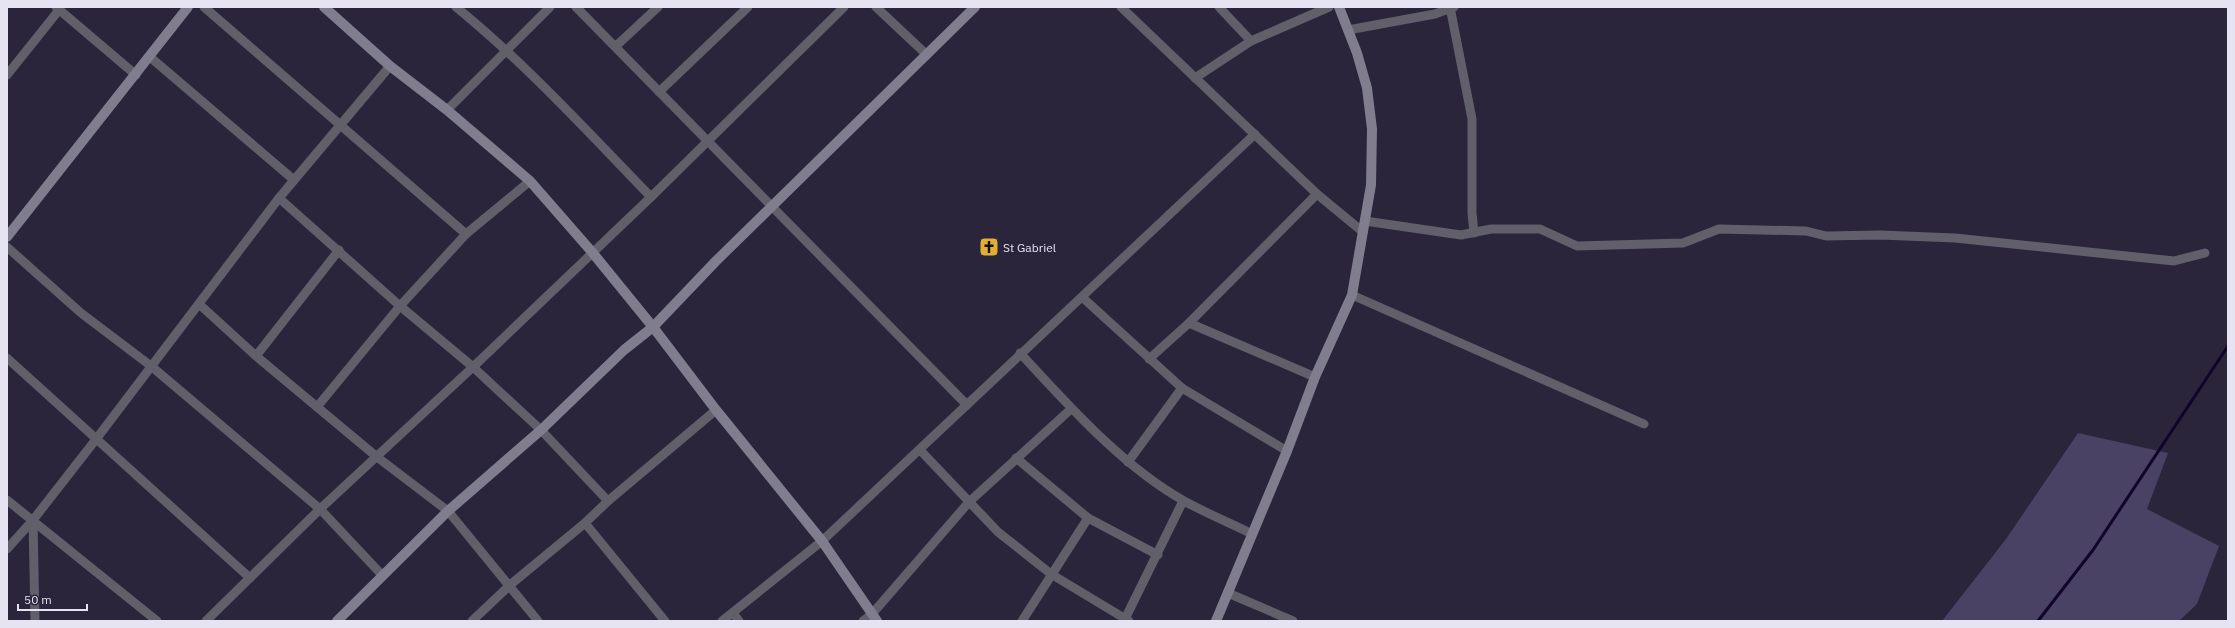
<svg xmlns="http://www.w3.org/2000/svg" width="2235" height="628" font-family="'IBM Plex Sans',sans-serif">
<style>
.green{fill:#4a4264}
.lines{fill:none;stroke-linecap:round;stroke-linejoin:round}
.stream{stroke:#12032b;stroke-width:3}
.street{stroke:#615f6a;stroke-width:9}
.secondary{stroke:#807d8f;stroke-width:10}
.labels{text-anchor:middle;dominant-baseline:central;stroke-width:4;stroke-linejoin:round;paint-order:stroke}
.poi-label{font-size:12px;fill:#e6e3f2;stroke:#2a253b;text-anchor:start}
</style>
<rect width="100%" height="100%" fill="#2a253b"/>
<path class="green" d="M2078 433 2168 453 2147 509 2219 546 2197 604 2179 621H1942L2006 539Z"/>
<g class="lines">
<path class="stream" d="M2038 621 2093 550 2228 346"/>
<g class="street">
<path d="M56 7 136 75"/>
<path d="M204 7 466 234"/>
<path d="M456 7C526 64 588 132 651 197"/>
<path d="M576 7 967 405"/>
<path d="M876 7 927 55"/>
<path d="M1121 7 1317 194 1363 232"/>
<path d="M1219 7 1251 41"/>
<path d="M1450 7 1472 119V213L1474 233"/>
<path d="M1348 30 1435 14 1454 7"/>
<path d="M616 46 658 7"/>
<path d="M150 57 294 180"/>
<path d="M7 75 59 10"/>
<path d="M1195 78 1251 41 1329 7"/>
<path d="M659 92 748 7"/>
<path d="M447 110 550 7"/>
<path d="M279 198 400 306 473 367 541 430 608 501"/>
<path d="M1365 221 1461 235 1491 229H1540L1577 246 1683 243 1719 229 1806 231 1826 236 1880 235 1955 238 2174 261 2205 253"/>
<path d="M7 247 81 313 151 366 320 509 382 575"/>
<path d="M1352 295 1644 424"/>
<path d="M1082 297 1182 388 1287 451"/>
<path d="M199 304 256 356 377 457 448 511 538 621"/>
<path d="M1189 323 1315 377"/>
<path d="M1020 353C1068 405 1122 466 1184 501 1206 513 1230 523 1252 534"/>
<path d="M256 356 339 250"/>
<path d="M7 358 250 578"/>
<path d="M1149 359 1189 323 1317 194"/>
<path d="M317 407 400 306 466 234 530 181"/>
<path d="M920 450 998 532 1051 574 1129 621"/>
<path d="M1016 458 1088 518 1158 555"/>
<path d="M1128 462 1182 388"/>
<path d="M7 500 157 621"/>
<path d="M33 520 35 621"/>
<path d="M585 523 665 621"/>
<path d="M7 549 33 520 97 438 279 198 390 66"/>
<path d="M1228 593 1293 621"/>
<path d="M733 613 739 621"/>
<path d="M1125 619 1183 501"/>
<path d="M206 621 320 509 473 367 651 197 844 7"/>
<path d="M472 621 510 585 585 523 608 501 716 410"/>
<path d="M722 621 822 541 1255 134"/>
<path d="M863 621 872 614 969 502 1071 409"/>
<path d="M1022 621 1088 518"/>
</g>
<g class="secondary">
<path d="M324 7 390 66 447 110 530 181 592 252 653 327 716 410 822 541 877 621"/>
<path d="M7 237 188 7"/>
<path d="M337 621 448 511 541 430 624 350 653 327 716 261 975 7"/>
<path d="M1216 621 1287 451 1315 377 1352 295 1371 185 1372 129 1367 88 1357 53 1339 7"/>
</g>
</g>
<defs>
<symbol id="church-square" viewBox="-11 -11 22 22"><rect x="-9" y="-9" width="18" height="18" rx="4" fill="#e2af34" stroke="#2a253b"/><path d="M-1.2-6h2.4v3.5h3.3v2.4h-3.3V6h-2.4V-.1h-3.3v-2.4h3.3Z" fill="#111"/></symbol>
</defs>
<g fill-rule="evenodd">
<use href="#church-square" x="978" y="236" width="22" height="22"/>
</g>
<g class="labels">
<g class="poi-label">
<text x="1003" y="247">St Gabriel</text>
</g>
</g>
<rect width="2235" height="628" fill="none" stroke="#e6e3f2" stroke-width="16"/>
<path d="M18 604v6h69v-6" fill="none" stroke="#e6e3f2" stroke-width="2"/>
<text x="24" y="604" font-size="12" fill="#e6e3f2" stroke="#2a253b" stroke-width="3" paint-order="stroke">50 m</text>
</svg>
